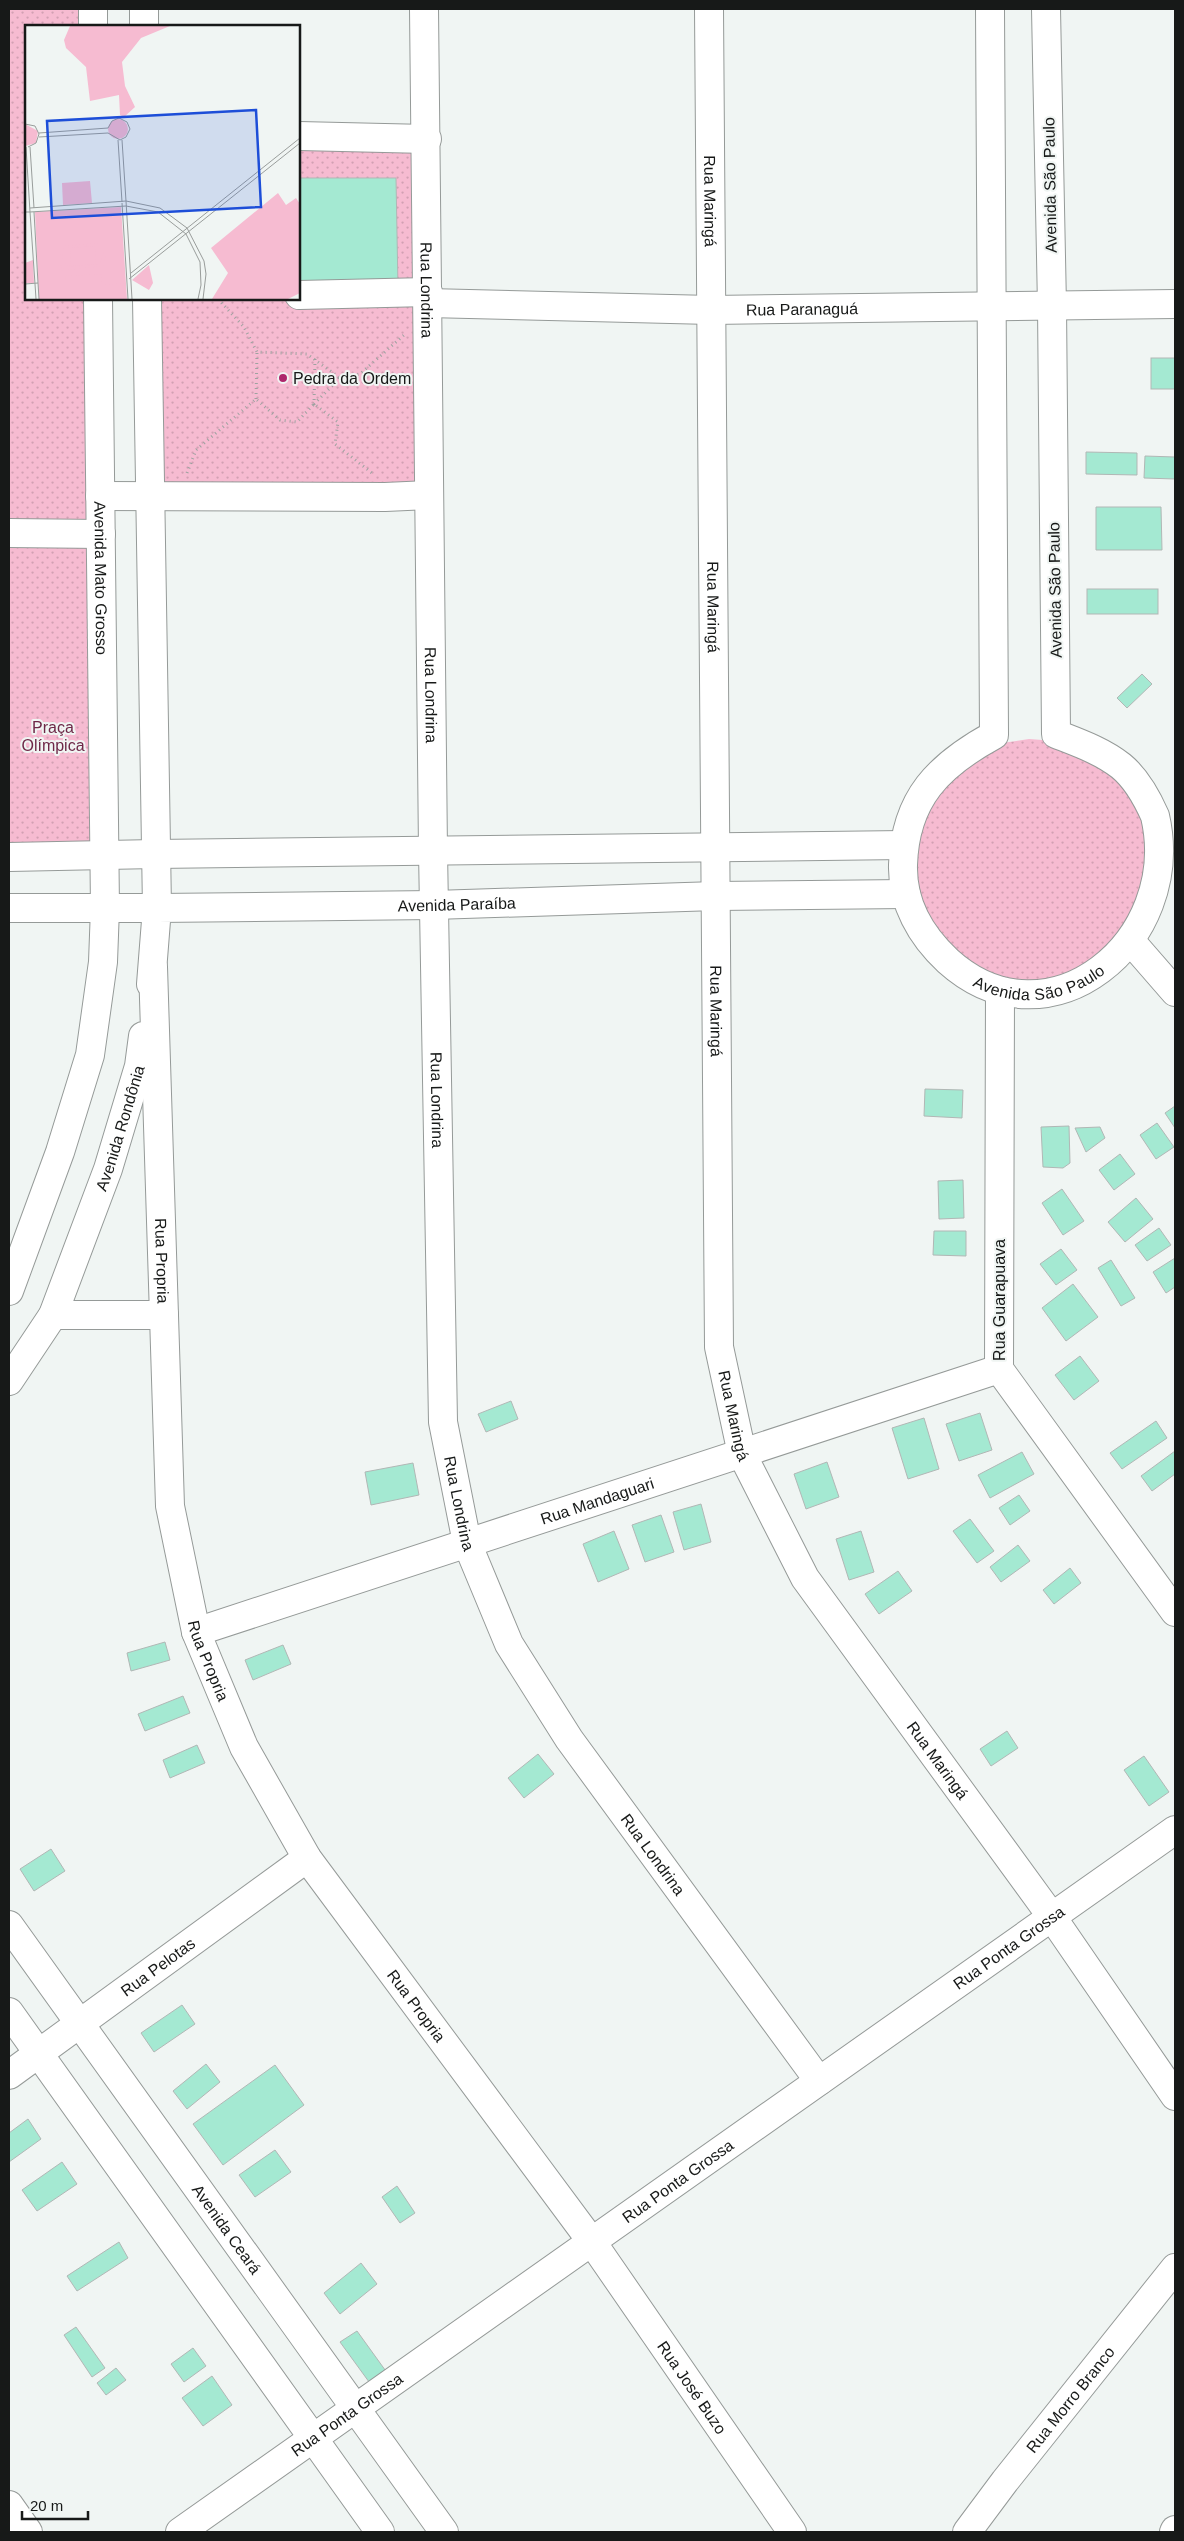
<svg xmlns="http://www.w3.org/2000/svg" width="1184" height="2541" font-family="Helvetica,sans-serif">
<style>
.green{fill:url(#green-dots)}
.building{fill:#a4e9d2;stroke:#b1b7b5}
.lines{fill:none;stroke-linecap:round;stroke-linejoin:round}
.minor-casing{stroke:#959a98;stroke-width:30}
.major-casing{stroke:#959a98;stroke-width:30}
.path{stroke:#9ea2a0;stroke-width:3;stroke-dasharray:1 4;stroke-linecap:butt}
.minor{stroke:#fff;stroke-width:28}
.major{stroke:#fff;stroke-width:28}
.poi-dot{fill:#ad266c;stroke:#f0f5f3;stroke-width:2}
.labels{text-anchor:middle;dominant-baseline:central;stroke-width:4;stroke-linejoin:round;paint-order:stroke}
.street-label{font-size:16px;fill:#171918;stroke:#f0f5f3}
.poi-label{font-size:16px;fill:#171918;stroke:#f0f5f3;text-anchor:start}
.park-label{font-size:16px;fill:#6e2848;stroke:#f0f5f3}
.inset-road{fill:none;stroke:#999d9b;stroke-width:1}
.view{fill:#1d4ed8;fill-opacity:0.15;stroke:#1d4ed8;stroke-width:2.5}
.inset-edge{fill:none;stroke:#171918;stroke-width:2.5}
</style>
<defs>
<pattern id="green-dots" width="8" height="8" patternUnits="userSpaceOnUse" patternTransform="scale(1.25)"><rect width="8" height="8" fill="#f6bbd1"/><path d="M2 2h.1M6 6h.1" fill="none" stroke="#d2a0b3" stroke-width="1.8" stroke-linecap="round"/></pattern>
</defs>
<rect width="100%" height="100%" fill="#f0f5f3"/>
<g class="green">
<path d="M9 9H85V26H26V299H91L98 842 9 845Z"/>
<path d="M299 143 421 144 422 483 156 491 155 299H299Z"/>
<path d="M1029 739 1056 741 1127 781 1158 851V874L1101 970 1013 988 936 942 909 866 934 788 1002 743Z"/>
</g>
<g class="building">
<path d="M299 178H396L398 288 299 290Z"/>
<rect x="1151" y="358" width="24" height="31"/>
<path d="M1086 452 1137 453V475L1086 474Z"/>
<path d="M1145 456 1175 457V479L1144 478Z"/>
<path d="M1096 507H1161L1162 550H1096Z"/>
<rect x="1087" y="589" width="71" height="25"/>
<path d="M1142 674 1152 684 1127 708 1117 698Z"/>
<path d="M925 1089 963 1090 962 1118 924 1116Z"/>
<path d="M1175 1106V1128L1165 1113Z"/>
<path d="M1157 1123 1174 1147 1156 1159 1140 1135Z"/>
<path d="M1069 1126 1070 1163 1063 1168 1043 1167 1041 1127Z"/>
<path d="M1100 1127 1105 1138 1086 1152 1075 1128Z"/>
<path d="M1120 1154 1135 1174 1114 1190 1099 1170Z"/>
<path d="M963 1180 964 1218 939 1219 938 1181Z"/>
<path d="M1062 1189 1084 1221 1063 1235 1042 1203Z"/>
<path d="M1136 1198 1153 1219 1125 1242 1108 1222Z"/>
<path d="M1159 1228 1171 1245 1147 1261 1135 1245Z"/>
<path d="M934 1231H966V1256L933 1255Z"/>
<path d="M1061 1249 1077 1270 1056 1285 1040 1264Z"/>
<path d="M1175 1258V1287L1166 1293 1153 1272Z"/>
<path d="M1111 1260 1135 1298 1121 1306 1098 1268Z"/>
<path d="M1073 1284 1098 1317 1066 1341 1042 1308Z"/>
<path d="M1080 1356 1099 1381 1074 1400 1055 1375Z"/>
<path d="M511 1401 518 1419 486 1432 478 1414Z"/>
<path d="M980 1413 992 1450 959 1461 946 1424Z"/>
<path d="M924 1418 939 1469 908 1479 892 1428Z"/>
<path d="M1156 1421 1167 1438 1122 1469 1110 1453Z"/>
<path d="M1175 1451V1474L1152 1491 1141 1476Z"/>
<path d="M1022 1452 1034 1474 990 1498 978 1475Z"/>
<path d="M827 1462 839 1497 806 1509 794 1474Z"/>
<path d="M413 1463 419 1495 371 1505 365 1472Z"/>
<path d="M1019 1495 1030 1511 1010 1525 999 1508Z"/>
<path d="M701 1504 711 1542 684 1550 673 1512Z"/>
<path d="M661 1515 674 1552 645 1562 632 1525Z"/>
<path d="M970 1519 994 1551 977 1563 953 1531Z"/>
<path d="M614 1531 629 1569 598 1582 583 1544Z"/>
<path d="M861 1531 874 1572 849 1580 836 1539Z"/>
<path d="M1018 1545 1030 1561 1001 1582 990 1567Z"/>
<path d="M1070 1568 1081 1583 1054 1604 1043 1590Z"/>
<path d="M898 1571 912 1591 879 1614 865 1594Z"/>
<path d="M165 1642 170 1660 131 1671 127 1653Z"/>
<path d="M283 1645 291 1664 253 1680 245 1660Z"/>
<path d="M183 1696 190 1713 145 1731 138 1714Z"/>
<path d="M1007 1731 1018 1748 991 1766 980 1749Z"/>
<path d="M197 1745 205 1763 170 1778 163 1760Z"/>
<path d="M538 1754 554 1774 524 1798 508 1778Z"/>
<path d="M1144 1756 1169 1792 1149 1806 1124 1770Z"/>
<path d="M51 1849 65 1871 34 1891 20 1869Z"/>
<path d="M182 2005 195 2024 154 2052 141 2033Z"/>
<path d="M206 2064 220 2082 187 2109 173 2091Z"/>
<path d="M275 2065 304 2105 223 2165 193 2124Z"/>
<path d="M28 2119 41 2139 9 2162V2133Z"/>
<path d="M275 2150 291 2172 255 2197 239 2175Z"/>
<path d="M62 2162 77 2184 37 2211 22 2190Z"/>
<path d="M397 2186 415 2213 400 2223 382 2197Z"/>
<path d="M119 2242 128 2258 77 2291 67 2276Z"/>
<path d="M361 2263 377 2284 340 2314 324 2293Z"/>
<path d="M76 2327 105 2368 92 2377 64 2335Z"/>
<path d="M357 2331 388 2374 372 2386 340 2342Z"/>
<path d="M193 2348 206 2366 184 2382 171 2364Z"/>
<path d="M116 2368 126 2380 106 2395 97 2383Z"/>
<path d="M212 2376 232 2405 203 2426 182 2398Z"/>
</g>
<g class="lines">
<defs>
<g id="minor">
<path id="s1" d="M424 9 433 851 443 1422 467 1543 509 1644 569 1739 819 2081"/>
<path id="s2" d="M709 9 719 1347 742 1454 805 1578 1052 1917 1175 2096"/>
<path id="s3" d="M990 9 994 735C939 765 905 798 903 865 902 903 921 936 948 961 1049 1052 1184 941 1155 816 1147 798 1137 779 1121 766 1102 751 1079 743 1056 734L1052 306 1046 9"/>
<path d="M299 136 427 139"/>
<path d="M299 295 428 292"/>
<path id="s4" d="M428 303 711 310 1175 304"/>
<path d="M100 496 385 497 429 495"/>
<path d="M9 533 101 534"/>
<path d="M155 854 904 845"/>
<path d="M1135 946 1175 992"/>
<path id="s5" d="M153 967 170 1506 196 1632 244 1747 307 1858 592 2242 792 2532"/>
<path id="s6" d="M151 984 157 908 434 905 716 896 906 894"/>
<path d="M1000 991 999 1369 1175 1612"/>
<path d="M9 1291 60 1152 90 1055 103 962 105 908"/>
<path d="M53 1315H164"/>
<path id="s7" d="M9 1381 53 1315 108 1169 139 1066 143 1036"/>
<path id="s8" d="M196 1632 999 1369"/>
<path id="s9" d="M9 1925 444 2532"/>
<path d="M9 2012 380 2532"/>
<path id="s10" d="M9 2075 307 1858"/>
<path d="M9 2505 28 2532"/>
<path id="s11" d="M180 2532 1175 1830"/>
<path id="s12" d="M967 2532 1005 2481 1175 2268"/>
<path d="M1174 2532 1175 2530"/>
</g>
<g id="major">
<path d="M93 9V26"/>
<path d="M144 9V26"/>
<path id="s13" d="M98 299 105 908"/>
<path d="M9 857 155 854"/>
<path d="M9 908H157L147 299"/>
</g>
</defs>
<use href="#minor" class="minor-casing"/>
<use href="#major" class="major-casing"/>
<g class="path">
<path d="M218 299 244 327 257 352 307 354 340 378 360 374 404 335"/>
<path d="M315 359 314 404 340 378"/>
<path d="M256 399 257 352"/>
<path d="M187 473 196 450 256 399 280 420 297 422 314 404 338 422 335 444 372 473"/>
</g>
<use href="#minor" class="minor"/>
<use href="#major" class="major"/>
</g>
<circle class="poi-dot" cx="283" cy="378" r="5"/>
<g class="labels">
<g class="street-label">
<text transform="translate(1050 185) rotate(-91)">Avenida São Paulo</text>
<text stroke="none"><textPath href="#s2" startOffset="192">Rua Maringá</textPath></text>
<text stroke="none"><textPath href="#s1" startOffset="281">Rua Londrina</textPath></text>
<text stroke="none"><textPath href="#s4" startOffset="374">Rua Paranaguá</textPath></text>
<text stroke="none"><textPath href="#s13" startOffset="279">Avenida Mato Grosso</textPath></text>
<text transform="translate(1055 590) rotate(-91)">Avenida São Paulo</text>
<text stroke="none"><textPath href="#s2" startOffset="598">Rua Maringá</textPath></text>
<text stroke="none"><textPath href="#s1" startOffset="686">Rua Londrina</textPath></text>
<text stroke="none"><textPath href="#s6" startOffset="376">Avenida Paraíba</textPath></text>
<text stroke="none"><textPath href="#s3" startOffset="1104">Avenida São Paulo</textPath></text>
<text stroke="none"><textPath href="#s2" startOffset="1002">Rua Maringá</textPath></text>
<text stroke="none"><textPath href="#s1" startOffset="1091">Rua Londrina</textPath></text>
<text stroke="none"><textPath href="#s7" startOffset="278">Avenida Rondônia</textPath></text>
<text stroke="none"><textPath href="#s5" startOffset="294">Rua Propria</textPath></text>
<text transform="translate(999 1300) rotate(-90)">Rua Guarapuava</text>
<text stroke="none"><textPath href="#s2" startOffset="1408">Rua Maringá</textPath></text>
<text stroke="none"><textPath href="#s8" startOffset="422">Rua Mandaguari</textPath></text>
<text stroke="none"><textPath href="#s1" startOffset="1496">Rua Londrina</textPath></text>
<text stroke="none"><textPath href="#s5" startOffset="699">Rua Propria</textPath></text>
<text stroke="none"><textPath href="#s2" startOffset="1812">Rua Maringá</textPath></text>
<text stroke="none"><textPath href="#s1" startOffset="1901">Rua Londrina</textPath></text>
<text stroke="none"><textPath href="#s11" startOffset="1014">Rua Ponta Grossa</textPath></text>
<text stroke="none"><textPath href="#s10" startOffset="184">Rua Pelotas</textPath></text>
<text stroke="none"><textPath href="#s5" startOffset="1104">Rua Propria</textPath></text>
<text stroke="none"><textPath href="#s11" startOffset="609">Rua Ponta Grossa</textPath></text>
<text stroke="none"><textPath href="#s9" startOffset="374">Avenida Ceará</textPath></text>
<text stroke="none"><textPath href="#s5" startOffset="1575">Rua José Buzo</textPath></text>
<text stroke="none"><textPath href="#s12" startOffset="168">Rua Morro Branco</textPath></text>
<text stroke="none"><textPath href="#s11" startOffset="204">Rua Ponta Grossa</textPath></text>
</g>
<g class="poi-label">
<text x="293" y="378">Pedra da Ordem</text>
</g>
<g class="park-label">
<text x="53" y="727">Praça<tspan x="53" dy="18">Olímpica</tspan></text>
</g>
</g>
<g transform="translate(25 25)">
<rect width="275" height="275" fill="#f0f5f3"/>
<path d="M83 104a10 10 0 1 1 20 0a10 10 0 1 1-20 0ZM0 99 13 106 11 118 0 121ZM65 156 67 178 38 180 37 158ZM96 182 102 274H14L10 187ZM8 235 9 258H0V238ZM124 240 128 258 124 265 107 255Z" fill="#f6bbd1"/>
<path d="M45 1H145L116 13 97 37 100 61 110 82 99 92 95 90 94 70 65 76 61 42 41 23 39 15Z" fill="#f6bbd1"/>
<path d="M253 168 261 180 271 173 275 179V268L263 274H187L203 248 186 223Z" fill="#f6bbd1"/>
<path d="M73 218 82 227 78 241 32 246 39 243 33 241 37 240 35 229 40 221ZM70 220 79 227 75 239 46 242 38 237 37 229 43 223ZM70 221 71 239 46 241 45 223ZM76 249 77 260 99 258 100 274H41L40 251Z" fill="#f6bbd1" fill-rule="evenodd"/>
<path class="inset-road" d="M0 99 10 101 14 109 11 118 3 122M14 108 83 103 87 96 94 93 102 97 105 104 101 112 95 115 83 108 14 112M93 115 97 177M97 115 101 176 135 183 162 203 179 236 181 249 178 274M1 122 5 187 101 181M5 122 9 183M97 178 103 274M101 181 133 187 161 209 175 237 176 260 173 274M5 183 101 176 107 274M0 187H5L10 259M9 187 13 258M106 248 275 113M104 254 275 118M0 259 13 258 14 274M10 259 11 274"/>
<path class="view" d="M231 85 236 182 27 193 22 96Z"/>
<rect width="275" height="275" class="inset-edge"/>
</g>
<rect width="1184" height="2541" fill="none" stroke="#171918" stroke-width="20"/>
<path d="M22 2511v8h66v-8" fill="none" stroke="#171918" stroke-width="2.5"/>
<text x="30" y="2511" font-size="15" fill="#171918" stroke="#f0f5f3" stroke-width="4" paint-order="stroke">20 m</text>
</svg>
